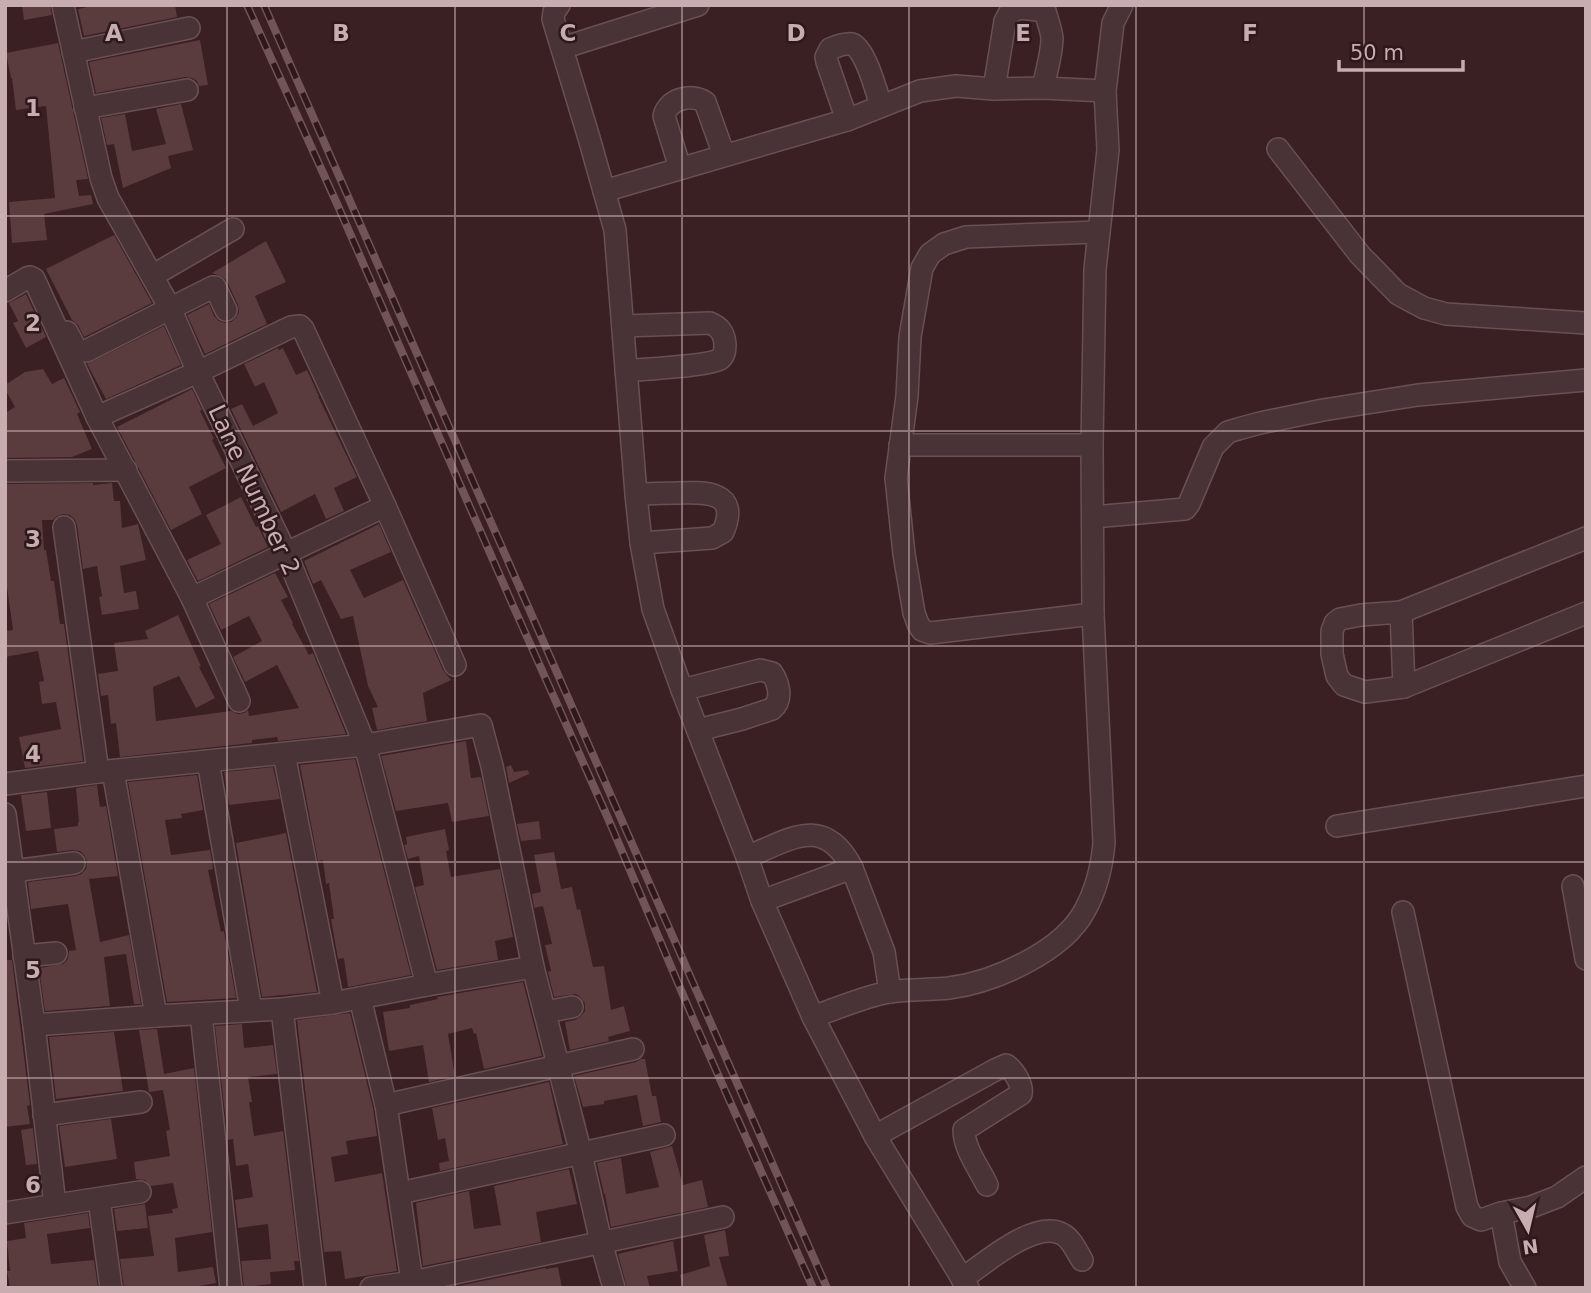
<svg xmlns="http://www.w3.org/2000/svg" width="1591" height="1293" font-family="'DejaVu Sans',sans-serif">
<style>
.building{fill:#5a3b3e}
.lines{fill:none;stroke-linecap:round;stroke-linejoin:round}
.minor-casing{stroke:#685053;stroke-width:24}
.minor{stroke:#4a3336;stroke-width:21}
.rail-casing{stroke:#715458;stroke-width:8}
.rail{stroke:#2e181b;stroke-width:5;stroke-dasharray:16;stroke-linecap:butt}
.grid{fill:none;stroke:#c7adb0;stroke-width:2;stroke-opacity:0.55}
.labels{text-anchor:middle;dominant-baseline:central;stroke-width:5;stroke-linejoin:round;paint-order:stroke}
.street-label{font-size:24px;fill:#c7adb0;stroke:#2e181b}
.grid-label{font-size:23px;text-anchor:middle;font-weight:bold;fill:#c7adb0;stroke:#2e181b;stroke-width:5;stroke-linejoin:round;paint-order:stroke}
</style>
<rect width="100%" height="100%" fill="#3a1f23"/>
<g class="building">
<path d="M22 5H50L52 15 24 20Z"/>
<path d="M97 5H175L177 17 84 36 78 9Z"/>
<path d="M200 40 208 85 199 86 197 81 192 78 185 77 96 93 89 62Z"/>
<path d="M58 43 88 179 76 180 79 196 91 195 93 204 44 214 47 240 12 243 9 202 55 198 46 106 16 110 12 78H11L6 53Z"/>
<path d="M181 104 193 150 168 156 171 168 123 188 114 144 107 145 101 118 125 114 132 151 166 144 156 109Z"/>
<path d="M114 235 152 303 84 337 78 325 72 320 46 269Z"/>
<path d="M266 241 286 282 255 296 267 324 205 354 187 315 209 304 214 316 219 321 226 323 231 322 236 318 239 312 238 305 227 281 221 276 212 273Z"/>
<path d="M26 294 46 337 26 348 13 323 18 321 9 303Z"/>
<path d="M164 326 181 365 106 399 87 364Z"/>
<path d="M278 348 279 350 283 348 296 375 307 370 319 396H318L357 477 334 488 344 511 326 519 315 494 281 512 231 409 242 404 253 426 278 413 264 382 255 387 244 364Z"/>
<path d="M43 369 52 384 64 378 80 412 77 414 92 449 72 457 5 458V413L15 407 5 389V385L25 372Z"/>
<path d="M192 389 202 410 200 411 214 439 212 440 226 468 189 487 202 514 171 530 117 427Z"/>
<path d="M93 483V485L112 483 114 501H120L122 528 138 524 146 560 120 566 124 593 136 591 139 609 102 615 99 597 102 596 97 566 83 569 77 525 75 520 70 515 63 514 57 516 53 520H42L44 550H46L51 581H54L60 624H64L83 761 25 768 19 737 61 729 56 702 42 704 39 682 44 681 38 651 5 657V631L13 630 5 573V557L7 556 5 484Z"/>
<path d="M241 497 256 527 258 526 268 547 198 581 187 560 221 544 206 515Z"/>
<path d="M379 524 391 552 350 570 364 598 403 580 443 670 451 680 423 693 427 721 377 730 372 708 378 707 368 686 353 616 341 619 321 580 313 584 304 561Z"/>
<path d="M275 573 288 597 281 600 293 623 292 624 309 655 313 653 346 734 278 741 277 737 252 740V743L120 757 116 723 111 724 108 695 101 696 98 674 118 671 114 643 148 639 145 631 178 615 201 666 199 667 215 698 196 708 179 676 153 687 156 721 231 711 238 714 244 713 248 710 249 716 299 708 277 665 245 682 233 657 262 641 249 616 221 630 209 604Z"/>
<path d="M466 741 471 778 481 777 489 816 452 822 448 803 396 811 381 756Z"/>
<path d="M355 759 411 975 348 987 344 958 338 959 331 919H334L329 883 326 884 323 860 318 861 300 765Z"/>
<path d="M511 765 514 772 528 770 529 774 509 783 506 767Z"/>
<path d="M273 767 280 799 229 805 224 772Z"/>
<path d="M197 775 203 810 181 814 182 818 165 820 171 855 210 850 213 869 208 870 221 932 224 931 236 998 167 1002 128 782Z"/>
<path d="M97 785 100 807 106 806 118 876 89 879 100 942 129 935 141 1004H134L126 954 104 957 110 1006 45 1011 39 968 63 964 68 959 69 951 76 950 68 904 31 909 28 882 76 876 81 874 86 869 87 861 84 855 80 851 72 850 57 852 54 829 78 826V822H79L76 788Z"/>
<path d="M47 792 51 828 26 831 21 795Z"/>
<path d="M539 821 541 839 521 841 517 824Z"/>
<path d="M445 829 449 850 446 851 451 877 500 869 513 937 495 941 498 960 437 970 415 887 424 885 419 856 408 859 404 845 407 844 406 837Z"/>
<path d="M286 833 317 992 262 997 236 843Z"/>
<path d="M554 852 561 889 572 887 577 910 580 909 593 967 604 966 611 1010 624 1006 630 1031 608 1037 609 1041 570 1050 565 1022 575 1020 581 1016 585 1011V1004L581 998 576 994 554 997 548 972 551 971 545 945 552 944 543 906 534 908 532 894 541 892 534 855Z"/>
<path d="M5 960H12L30 1105 27 1106 30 1124 5 1127V1068L7 1067 5 1052Z"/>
<path d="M523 982 542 1056 484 1069 476 1033 474 1034 472 1028 448 1034 455 1076 429 1082 423 1045 389 1051 383 1012 410 1008V1005L438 999 437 997Z"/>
<path d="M350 1013 373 1108 377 1136 346 1141 348 1154 331 1157 335 1182 382 1173 397 1271 345 1279 341 1251 324 1252 297 1020Z"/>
<path d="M242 1024 244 1048 273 1045 277 1074 248 1077 252 1102H249L254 1136 283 1131 299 1261H294L295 1270 270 1272 271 1284 244 1287 241 1261 271 1259 268 1224 238 1228 235 1200 253 1197 248 1164 236 1166 233 1139 228 1140 215 1026Z"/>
<path d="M157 1029 164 1074 194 1068 212 1232 175 1238 178 1272 213 1267 216 1283 188 1288H124L120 1259 154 1256 148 1216 173 1213 172 1209 178 1208 173 1183 151 1186 145 1180 136 1179 134 1162 170 1156 166 1131 170 1130 163 1090 149 1092 139 1030Z"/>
<path d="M114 1032 123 1091 56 1099 49 1037Z"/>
<path d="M641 1059H645L652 1096H656L661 1122 643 1126 637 1095 604 1101V1104L583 1107 574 1076 636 1062Z"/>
<path d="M549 1082 563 1144 440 1171 439 1163 449 1161 445 1138 438 1140 432 1108Z"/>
<path d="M111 1119 117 1159 65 1167 59 1126Z"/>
<path d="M33 1128 37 1164 26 1165 21 1130Z"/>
<path d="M672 1146 683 1185 702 1180 708 1207 611 1227 605 1194H604L597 1163 621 1158 626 1194 659 1187 650 1152Z"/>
<path d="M569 1169 577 1204 536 1212 541 1242 423 1266 416 1203 469 1191 474 1229 501 1225 494 1186Z"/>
<path d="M145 1204 148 1228 117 1231 114 1209Z"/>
<path d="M88 1213 90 1228 47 1234 51 1264 94 1260 98 1288H10L7 1271H10L7 1241 26 1238 24 1223Z"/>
<path d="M725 1230 729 1256 719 1257 728 1288H683L680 1275 710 1266 704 1235Z"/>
<path d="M673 1241 678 1271 647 1276 650 1288H627L618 1254Z"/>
<path d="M558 1267 562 1288H449L545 1268 546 1269Z"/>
</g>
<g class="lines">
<defs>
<g id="minor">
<path d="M63 5 101 178 108 198 170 308 198 372 286 553 365 745 427 985"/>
<path d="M559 5 554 12 553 19 589 138 615 230 636 494 641 543 653 609 682 690 747 857 762 901 813 1017 875 1136 968 1288"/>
<path d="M562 48 698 5"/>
<path d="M73 52 189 28"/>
<path d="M994 89 1005 21 1010 12 1021 8 1045 11C1047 19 1051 29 1052 38 1052 54 1046 72 1043 88"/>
<path d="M85 108 187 90"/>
<path d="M847 120 827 62 826 57 830 49C837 46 845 43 852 44 865 48 877 93 881 106"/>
<path d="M1278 149 1360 255 1398 294 1424 308 1446 314 1586 323"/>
<path d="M680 168 664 116C668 99 691 93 705 102L724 155"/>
<path d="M604 191 847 120 920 91 956 86 994 89 1043 88 1105 91"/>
<path d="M152 276 233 229"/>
<path d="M5 291 27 278 30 277 34 279 97 417 192 598 239 701"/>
<path d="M623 326 710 323C719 327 724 332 725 344 725 349 725 355 720 359 710 366 643 369 626 371"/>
<path d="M67 332 77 351H86L213 287H215L226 310"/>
<path d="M97 417 198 372 291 327 300 326 303 329 385 506 455 665"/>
<path d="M900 445H1092"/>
<path d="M5 471 126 470"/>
<path d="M636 494C649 494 662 493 675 493 704 492 741 490 723 532L712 538 641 543"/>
<path d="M1093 517 1185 509 1189 504 1213 447 1228 432 1238 429 1260 423 1323 410 1418 395 1586 380"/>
<path d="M64 527 98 772"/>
<path d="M1586 538 1401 612 1361 615 1340 619 1335 623 1332 631V654L1337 676 1344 685 1365 692 1404 687 1586 613"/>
<path d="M192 598 385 506"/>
<path d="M1401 612 1404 687"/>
<path d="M1093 614 930 633 922 630 918 624 914 613 904 554 896 478 907 396 910 337 922 268 930 254 944 244 966 237 1098 232"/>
<path d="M682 690 760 670 772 673C779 684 783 700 772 709L742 719 698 730"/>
<path d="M284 754 333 1003"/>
<path d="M208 761 251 1010"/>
<path d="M113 771 156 1016"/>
<path d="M5 784 98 772 365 745 481 725 492 766 533 967 581 1154 601 1242 614 1288"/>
<path d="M5 814 34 1025 55 1205"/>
<path d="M1337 826 1586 786"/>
<path d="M747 857C791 839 824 814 852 868L762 901"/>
<path d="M852 868 884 952 890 992"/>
<path d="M13 871 74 863"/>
<path d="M1573 886 1586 959"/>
<path d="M1403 912 1467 1207 1472 1216 1481 1220 1501 1213 1510 1262 1525 1288"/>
<path d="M24 956 56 953"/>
<path d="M360 998 386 1105 413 1288"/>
<path d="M282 1009 315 1288"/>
<path d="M545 1012 572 1007"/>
<path d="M201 1014 231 1288"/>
<path d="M813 1017C838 1008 863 997 889 992 909 989 929 990 949 988 994 982 1063 952 1085 910 1096 890 1102 866 1104 843L1093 614 1092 445 1095 269 1108 150 1105 91 1113 23 1122 5"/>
<path d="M34 1025 156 1016 282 1009 333 1003 427 985 533 967"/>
<path d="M386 1105 633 1049"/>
<path d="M44 1115 141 1102"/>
<path d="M875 1136 995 1070 1006 1065C1014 1070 1023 1085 1021 1094L964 1130C964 1149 979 1168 987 1185"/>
<path d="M400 1193 664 1135"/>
<path d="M99 1199 111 1288"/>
<path d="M5 1213 140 1192"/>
<path d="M1501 1213 1531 1207 1557 1197 1586 1177"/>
<path d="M962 1279C984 1264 1035 1219 1062 1234 1071 1238 1077 1252 1082 1260"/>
<path d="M371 1288 412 1282 723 1217"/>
</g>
</defs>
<use href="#minor" class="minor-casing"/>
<use href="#minor" class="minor"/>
<defs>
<g id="rail">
<path d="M247 5 338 206 511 601 607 816 695 1023 813 1288"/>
<path d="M264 5 827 1288"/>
</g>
</defs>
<use href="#rail" class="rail-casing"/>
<use href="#rail" class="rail"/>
</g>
<path class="grid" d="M227 5V1288M455 5V1288M682 5V1288M909 5V1288M1136 5V1288M1364 5V1288M5 216H1586M5 431H1586M5 646H1586M5 862H1586M5 1078H1586"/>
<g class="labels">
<g class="street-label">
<text transform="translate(254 490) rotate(65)">Lane Number 2</text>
</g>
</g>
<g class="grid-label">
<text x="114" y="41">A</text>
<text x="341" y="41">B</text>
<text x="568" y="41">C</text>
<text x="796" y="41">D</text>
<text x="1023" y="41">E</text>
<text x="1250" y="41">F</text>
<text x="33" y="116">1</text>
<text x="33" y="331">2</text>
<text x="33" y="547">3</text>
<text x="33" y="762">4</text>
<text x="33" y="978">5</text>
<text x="33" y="1193">6</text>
</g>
<rect width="1591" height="1293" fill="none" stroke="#c7adb0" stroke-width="14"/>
<g transform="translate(1528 1230) rotate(172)" stroke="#2e181b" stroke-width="5" paint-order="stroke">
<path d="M0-5L12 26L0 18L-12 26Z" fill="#c7adb0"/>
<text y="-10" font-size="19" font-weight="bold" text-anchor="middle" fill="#c7adb0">N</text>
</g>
<path d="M1339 60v10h124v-10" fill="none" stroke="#c7adb0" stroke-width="3.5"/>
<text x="1350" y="60" font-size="21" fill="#c7adb0" stroke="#2e181b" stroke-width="5" paint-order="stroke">50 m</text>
</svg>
